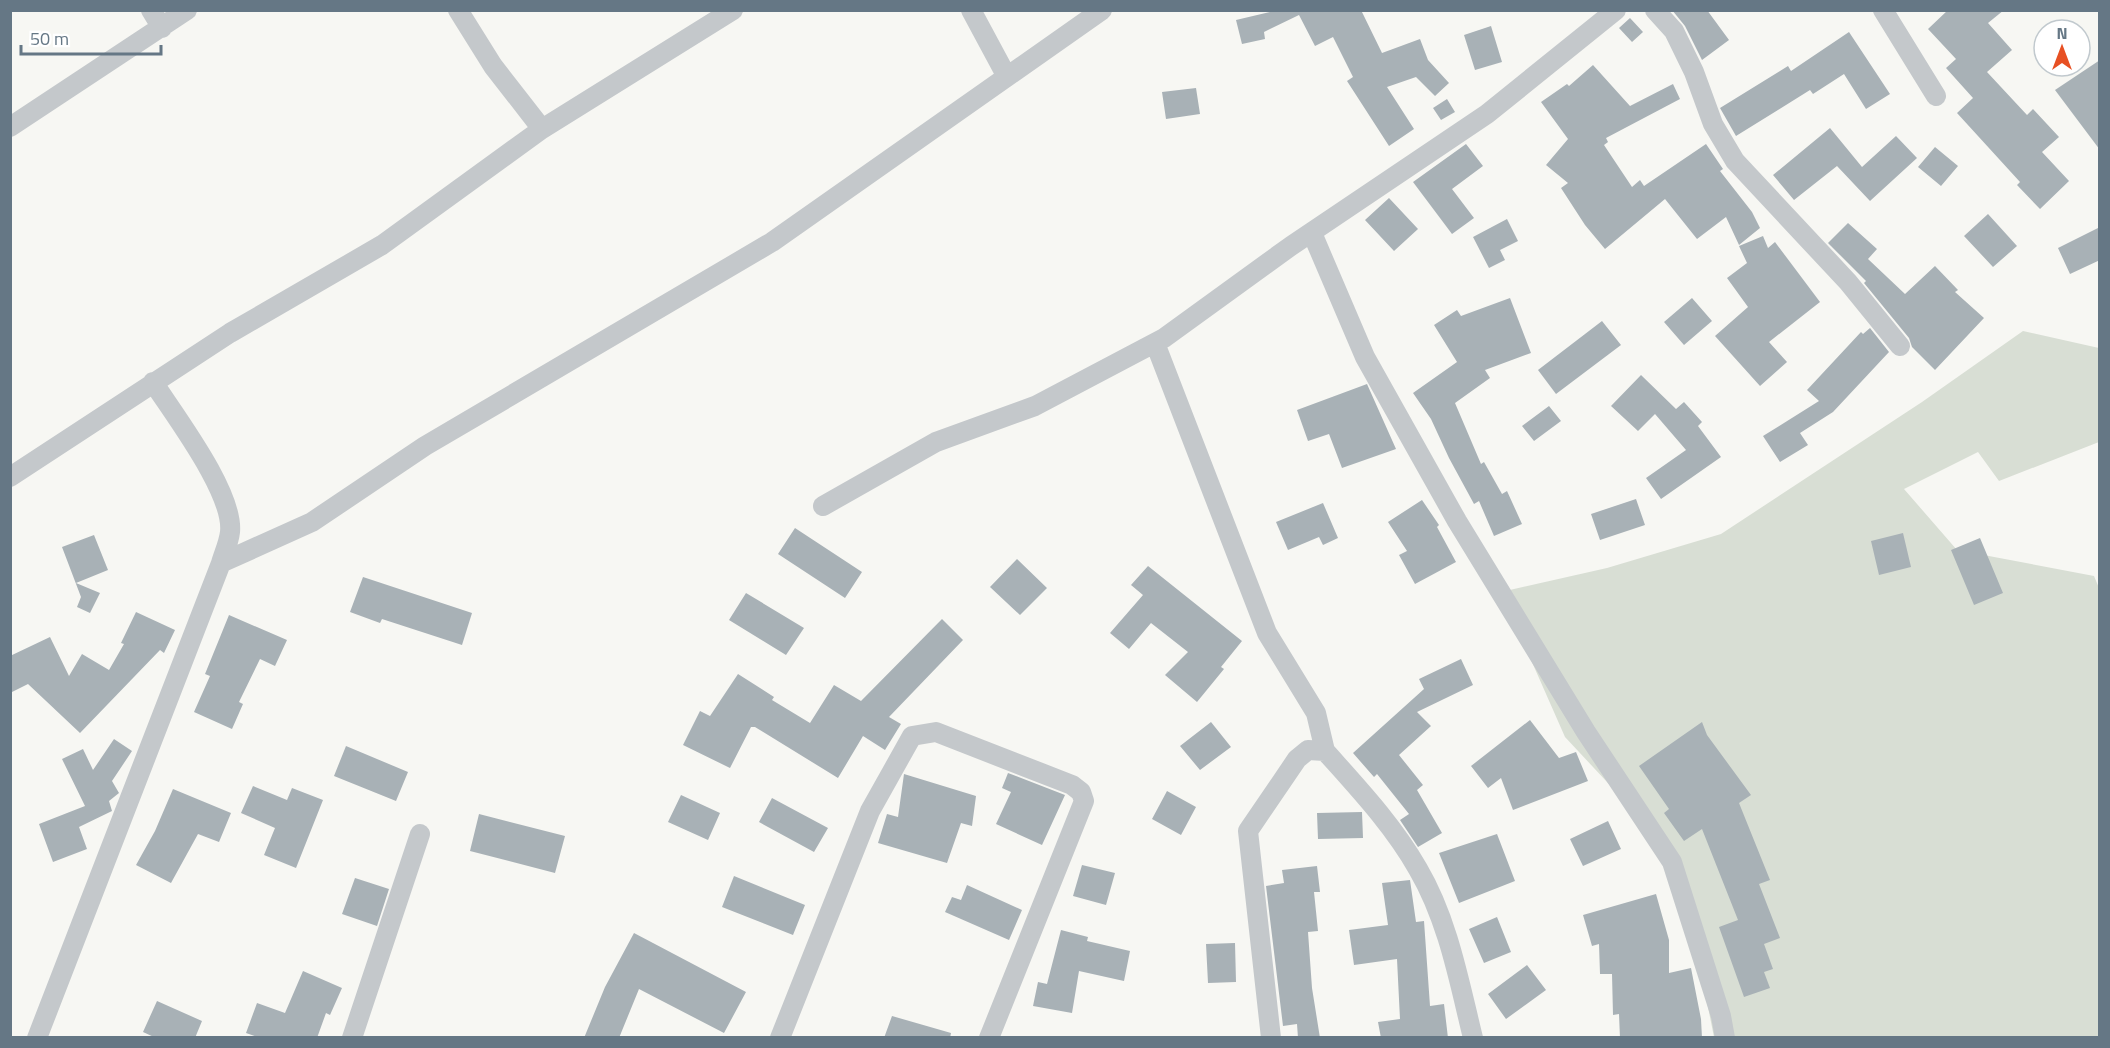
<svg xmlns="http://www.w3.org/2000/svg" width="2110" height="1048" font-family="'Titillium Web',sans-serif">
	<style>
		.green { fill: #d8ded4 }
		.building { fill: #a8b1b6 }
		.lines { fill: none; stroke-linecap: round; stroke-linejoin: round }
		.street { stroke: #c4c8cb; stroke-width: 20 }
	</style>
	<rect width="100%" height="100%" fill="#f7f7f3"/>
	<path class="green" d="M 2023,331 L 2099,348 L 2099,442 L 1999,481 L 1978,452 L 1904,489 L 1957,550 L 2094,576 L 2099,588 L 2099,1037 L 1714,1037 L 1678,858 L 1565,737 L 1501,592 L 1607,568 L 1721,534 L 1922,402 Z"/>
	<path class="building" d="M 1278,10 L 1361,10 L 1382,53 L 1420,39 L 1428,60 L 1449,83 L 1435,96 L 1416,77 L 1387,87 L 1414,129 L 1389,146 L 1347,81 L 1353,77 L 1333,37 L 1315,46 L 1299,15 L 1264,32 L 1265,39 L 1242,44 L 1236,20 Z
		M 1672,10 L 1707,10 L 1729,40 L 1702,60 L 1685,26 Z
		M 1948,10 L 2004,10 L 1988,23 L 2012,50 L 1987,72 L 2027,115 L 2033,109 L 2059,137 L 2042,152 L 2069,181 L 2040,209 L 2017,185 L 2020,182 L 1957,113 L 1973,98 L 1946,68 L 1956,59 L 1928,29 Z
		M 1630,18 L 1643,32 L 1632,42 L 1619,28 Z
		M 1491,26 L 1502,62 L 1475,70 L 1464,35 Z
		M 1849,32 L 1890,94 L 1866,109 L 1844,74 L 1813,94 L 1810,90 L 1736,136 L 1720,108 L 1788,66 L 1791,71 Z
		M 2100,60 L 2100,150 L 2055,90 Z
		M 1593,65 L 1630,106 L 1673,84 L 1680,99 L 1606,138 L 1608,142 L 1604,145 L 1632,187 L 1640,180 L 1644,186 L 1706,144 L 1723,169 L 1720,171 L 1752,212 L 1760,228 L 1739,245 L 1726,217 L 1697,239 L 1665,199 L 1605,249 L 1585,225 L 1561,188 L 1568,183 L 1546,165 L 1568,139 L 1541,102 L 1567,84 L 1569,86 Z
		M 1196,88 L 1200,114 L 1166,119 L 1162,92 Z
		M 1447,99 L 1455,112 L 1441,120 L 1433,108 Z
		M 1830,128 L 1862,167 L 1896,136 L 1917,158 L 1870,201 L 1837,166 L 1794,200 L 1773,175 Z
		M 1466,144 L 1483,166 L 1452,189 L 1474,218 L 1452,234 L 1413,182 Z
		M 1935,147 L 1958,166 L 1941,186 L 1918,167 Z
		M 1389,198 L 1418,229 L 1394,251 L 1365,220 Z
		M 1988,214 L 2017,246 L 1993,267 L 1964,236 Z
		M 1507,219 L 1518,241 L 1500,250 L 1505,260 L 1489,268 L 1473,237 Z
		M 1848,223 L 1877,249 L 1868,259 L 1905,294 L 1935,266 L 1958,290 L 1955,292 L 1984,318 L 1935,370 L 1912,347 L 1909,338 L 1864,283 L 1866,281 L 1828,243 Z
		M 2100,227 L 2100,260 L 2070,274 L 2058,248 Z
		M 1763,236 L 1768,248 L 1775,242 L 1820,302 L 1769,342 L 1787,362 L 1760,386 L 1715,336 L 1748,307 L 1727,278 L 1747,263 L 1739,246 Z
		M 1510,298 L 1531,353 L 1485,370 L 1490,378 L 1455,403 L 1481,464 L 1484,462 L 1502,494 L 1507,491 L 1522,524 L 1494,536 L 1479,501 L 1474,504 L 1449,458 L 1431,419 L 1413,393 L 1457,362 L 1434,325 L 1457,310 L 1461,316 Z
		M 1692,298 L 1712,321 L 1684,345 L 1664,322 Z
		M 1602,321 L 1621,345 L 1556,394 L 1538,370 Z
		M 1870,328 L 1889,352 L 1833,412 L 1800,433 L 1808,445 L 1780,462 L 1763,436 L 1819,401 L 1807,390 L 1861,332 L 1863,334 Z
		M 1641,375 L 1676,409 L 1684,402 L 1702,422 L 1698,426 L 1721,457 L 1661,499 L 1646,478 L 1686,450 L 1655,414 L 1638,431 L 1611,406 Z
		M 1367,384 L 1396,449 L 1342,468 L 1329,434 L 1308,441 L 1297,410 Z
		M 1549,406 L 1561,421 L 1534,441 L 1522,426 Z
		M 1636,499 L 1645,525 L 1600,540 L 1591,514 Z
		M 1422,500 L 1439,525 L 1437,527 L 1456,562 L 1415,584 L 1399,555 L 1407,551 L 1388,522 Z
		M 1323,503 L 1338,538 L 1323,545 L 1319,537 L 1288,550 L 1276,522 Z
		M 795,528 L 862,572 L 845,598 L 778,554 Z
		M 1903,533 L 1911,567 L 1879,575 L 1871,541 Z
		M 94,535 L 108,570 L 76,583 L 100,593 L 90,613 L 77,607 L 81,597 L 62,547 Z
		M 1980,538 L 2003,593 L 1974,605 L 1951,550 Z
		M 1017,559 L 1047,588 L 1020,615 L 990,587 Z
		M 1148,566 L 1242,641 L 1221,667 L 1224,669 L 1197,702 L 1165,675 L 1188,652 L 1151,623 L 1129,649 L 1110,633 L 1143,595 L 1131,585 Z
		M 363,577 L 472,613 L 462,645 L 382,619 L 380,623 L 350,612 Z
		M 746,593 L 804,628 L 786,655 L 729,620 Z
		M 136,612 L 175,630 L 164,653 L 160,650 L 80,733 L 28,684 L 10,693 L 10,656 L 50,637 L 69,676 L 82,654 L 109,670 L 124,644 L 121,643 Z
		M 229,615 L 287,640 L 275,666 L 260,659 L 239,702 L 243,704 L 232,729 L 194,712 L 210,676 L 205,674 Z
		M 942,619 L 963,640 L 889,717 L 901,724 L 885,750 L 863,736 L 838,778 L 755,727 L 751,727 L 730,768 L 683,745 L 700,711 L 710,716 L 738,674 L 774,697 L 772,700 L 810,723 L 834,685 L 861,701 Z
		M 1461,659 L 1473,685 L 1417,712 L 1431,726 L 1399,755 L 1423,785 L 1417,790 L 1442,833 L 1418,847 L 1400,820 L 1409,814 L 1377,774 L 1374,777 L 1353,753 L 1424,689 L 1419,679 Z
		M 1530,720 L 1559,758 L 1576,752 L 1588,781 L 1513,810 L 1501,778 L 1488,788 L 1471,766 Z
		M 1211,722 L 1231,747 L 1200,770 L 1180,746 Z
		M 1702,722 L 1707,735 L 1751,795 L 1739,803 L 1770,880 L 1759,884 L 1780,938 L 1764,944 L 1773,969 L 1764,972 L 1770,988 L 1744,997 L 1719,927 L 1738,920 L 1702,829 L 1684,841 L 1664,813 L 1669,809 L 1639,766 Z
		M 114,739 L 132,751 L 112,781 L 119,793 L 109,801 L 112,811 L 79,827 L 87,849 L 53,862 L 39,824 L 85,806 L 62,759 L 83,749 L 93,770 Z
		M 346,746 L 408,772 L 396,801 L 334,776 Z
		M 1008,773 L 1065,795 L 1042,845 L 996,824 L 1011,792 L 1002,788 Z
		M 904,774 L 976,796 L 972,826 L 961,823 L 947,863 L 878,843 L 887,814 L 898,817 Z
		M 253,786 L 287,800 L 292,788 L 323,800 L 296,868 L 264,855 L 275,828 L 241,813 Z
		M 173,789 L 231,813 L 219,842 L 198,834 L 171,883 L 136,865 L 155,831 Z
		M 1167,791 L 1196,807 L 1181,835 L 1152,819 Z
		M 681,795 L 720,813 L 708,840 L 668,822 Z
		M 772,798 L 828,828 L 814,852 L 759,822 Z
		M 1362,812 L 1363,838 L 1318,839 L 1317,813 Z
		M 479,814 L 565,836 L 555,873 L 470,851 Z
		M 1608,821 L 1621,849 L 1583,866 L 1570,839 Z
		M 1497,834 L 1515,881 L 1459,903 L 1439,853 Z
		M 1082,865 L 1115,873 L 1106,905 L 1073,896 Z
		M 1317,866 L 1320,892 L 1314,892 L 1318,931 L 1308,932 L 1312,988 L 1320,1038 L 1298,1038 L 1297,1024 L 1283,1026 L 1266,886 L 1284,883 L 1282,870 Z
		M 734,876 L 805,905 L 793,935 L 722,907 Z
		M 355,878 L 389,889 L 377,926 L 342,914 Z
		M 1410,880 L 1416,922 L 1424,921 L 1430,1006 L 1444,1004 L 1448,1038 L 1381,1038 L 1378,1022 L 1400,1019 L 1397,959 L 1354,965 L 1349,930 L 1388,925 L 1382,883 Z
		M 967,885 L 1022,910 L 1009,940 L 945,912 L 952,897 L 961,900 Z
		M 1656,894 L 1669,940 L 1669,973 L 1691,968 L 1701,1019 L 1702,1038 L 1620,1038 L 1619,1014 L 1613,1015 L 1612,974 L 1600,974 L 1599,944 L 1592,946 L 1583,915 Z
		M 1497,917 L 1511,952 L 1484,963 L 1469,929 Z
		M 1061,930 L 1088,937 L 1087,941 L 1130,951 L 1124,981 L 1079,971 L 1072,1013 L 1033,1006 L 1038,982 L 1047,984 Z
		M 634,933 L 746,992 L 724,1033 L 639,989 L 619,1038 L 584,1038 L 605,987 Z
		M 1235,943 L 1236,982 L 1208,983 L 1206,944 Z
		M 1527,965 L 1546,990 L 1506,1019 L 1488,994 Z
		M 303,971 L 342,988 L 330,1015 L 326,1013 L 317,1038 L 260,1038 L 246,1033 L 257,1003 L 285,1013 Z
		M 157,1001 L 202,1021 L 195,1038 L 156,1038 L 143,1032 Z
		M 892,1016 L 951,1033 L 950,1038 L 884,1038 Z"/>
	<g class="lines">
		<path class="street" d="M 151,10 L 162,28
			M 458,10 L 493,66 L 542,129
			M 971,10 L 1007,77
			M 1655,10 L 1674,31 L 1694,72 L 1713,124 L 1735,161 L 1848,282 L 1900,346
			M 1883,10 L 1936,96
			M 10,127 L 187,10
			M 1312,233 L 1365,357 L 1457,521 L 1586,732 L 1672,862 L 1721,1016 L 1725,1038
			M 1155,343 L 1267,633 L 1316,713 L 1325,751 L 1308,750 L 1297,759 L 1248,831 L 1271,1038
			M 10,477 L 230,333 L 382,245 L 542,129 L 733,10
			M 823,506 L 936,442 L 1035,406 L 1164,338 L 1291,246 L 1487,114 L 1616,10
			M 221,563 L 312,522 L 425,446 L 772,242 L 1102,10
			M 1325,751 C 1358,788 1393,825 1418,869 C 1448,920 1459,981 1473,1038
			M 37,1038 L 221,563 C 224,553 229,542 230,532 C 234,493 175,416 153,382
			M 352,1038 L 420,834
			M 780,1038 L 870,811 L 912,736 L 936,732 L 1072,785 L 1081,792 L 1084,801 L 989,1038"/>
	</g>
	<rect width="2110" height="1048" fill="none" stroke="#657785" stroke-width="24"/>
	<g transform="translate(2062 48)"><circle r="28" fill="#ffffff" stroke="#c1c9ce" stroke-width="1.5"/>
	<path d="M0-4.5L10 22L0 15L-10 22Z" fill="#e75023"/>
	<text y="-9" font-size="16" font-weight="bold" text-anchor="middle" fill="#657785">N</text>
	</g>
	<path d="M21 45v9h140v-9" fill="none" stroke="#657785" stroke-width="3"/>
	<text x="30" y="45" font-size="18" fill="#657785" stroke="#ffffff" stroke-width="4.5" paint-order="stroke">50 m</text>
</svg>
